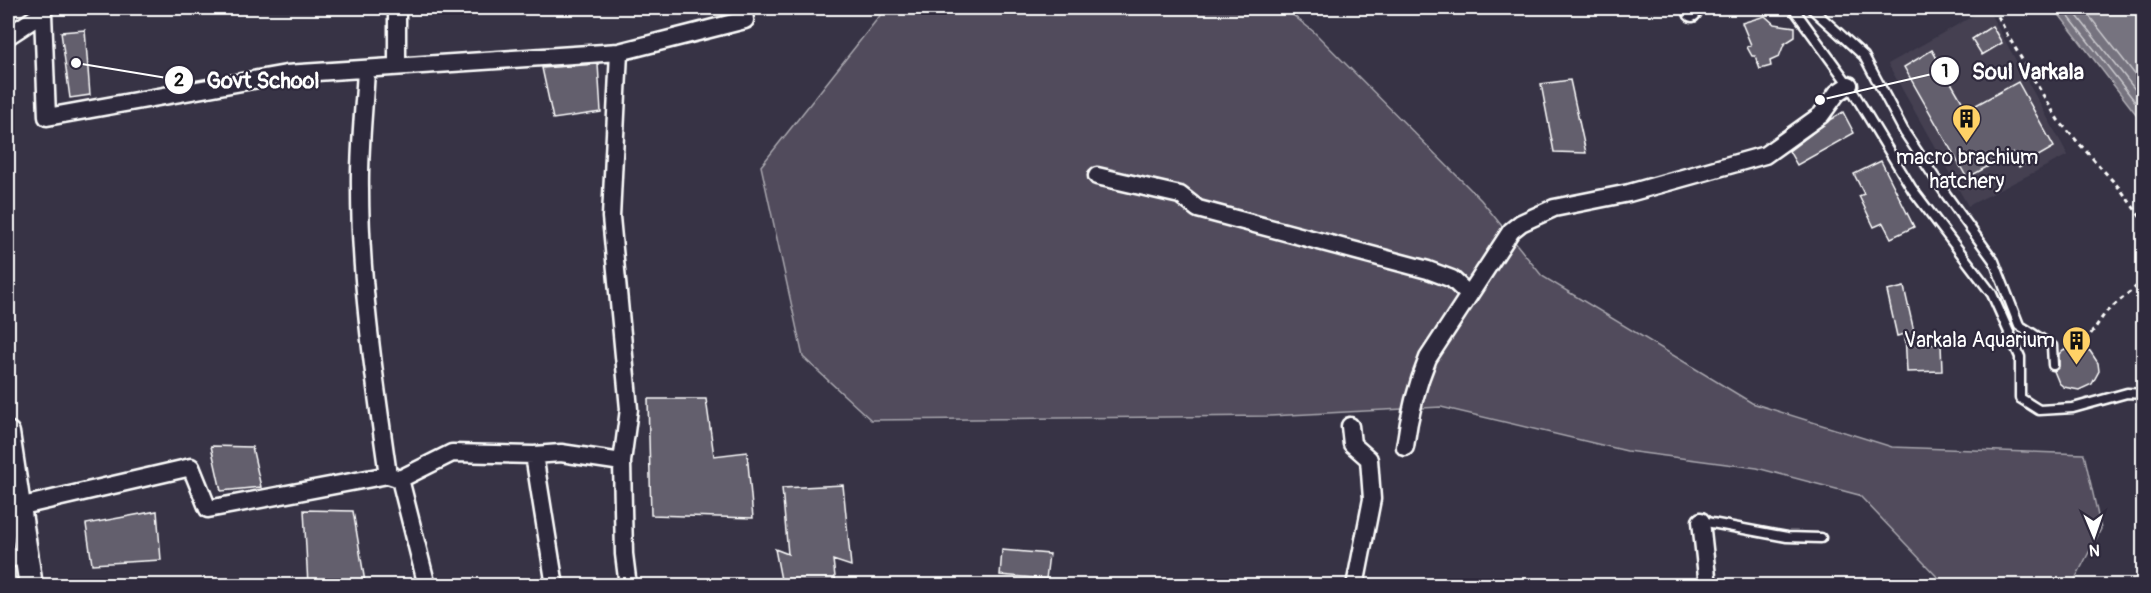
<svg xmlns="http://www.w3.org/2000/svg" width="2151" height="593" font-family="Pangolin,sans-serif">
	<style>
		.built { fill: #444051 }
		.green { fill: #514c5c; stroke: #a8a6ae; stroke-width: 1.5 }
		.water { fill: #76737f; stroke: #adabb2; stroke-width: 1.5 }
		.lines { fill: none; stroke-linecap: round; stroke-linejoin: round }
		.shore { stroke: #c8c7cc; stroke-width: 1.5 }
		.building { fill: #635f6d; stroke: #fff; stroke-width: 1.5 }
		.lane-casing { stroke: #fff; stroke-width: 13 }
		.street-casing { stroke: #fff; stroke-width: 21 }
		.secondary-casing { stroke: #fff; stroke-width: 27 }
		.path { stroke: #fff; stroke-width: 3; stroke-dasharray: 4.5 4.5; stroke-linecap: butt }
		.lane { stroke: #2f2a3d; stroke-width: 8 }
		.street { stroke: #2f2a3d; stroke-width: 16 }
		.secondary { stroke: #2f2a3d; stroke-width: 22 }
		.labels { text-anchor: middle; stroke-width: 4.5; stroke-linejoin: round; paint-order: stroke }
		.poi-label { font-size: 21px; fill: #fff; stroke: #2f2a3d }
		.leader { fill: none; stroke: #fff; stroke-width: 2 }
		.callout-dot { fill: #fff; stroke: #2f2a3d; stroke-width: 2 }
		.mark-label { font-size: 18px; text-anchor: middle; font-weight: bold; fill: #111 }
		.callout-label { font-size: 22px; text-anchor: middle; font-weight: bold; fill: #fff; stroke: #2f2a3d; stroke-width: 4.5; stroke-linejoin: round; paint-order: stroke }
	</style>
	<rect width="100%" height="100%" fill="#373345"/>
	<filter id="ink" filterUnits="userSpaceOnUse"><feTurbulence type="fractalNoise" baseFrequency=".0167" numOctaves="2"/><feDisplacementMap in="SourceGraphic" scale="12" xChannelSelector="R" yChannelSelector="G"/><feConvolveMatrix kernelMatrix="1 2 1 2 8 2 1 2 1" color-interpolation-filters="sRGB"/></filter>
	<g filter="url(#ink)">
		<path class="built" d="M 1987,8 L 2068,155 L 1968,206 L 1888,64 Z"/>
		<path class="green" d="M 886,8 L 1284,8 L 1314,32 L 1481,200 L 1542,276 L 1752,403 L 1892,447 L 2084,454 L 2101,529 L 2072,585 L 1945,585 L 1859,495 L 1757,468 L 1627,451 L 1441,407 L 1270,416 L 871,420 L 803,357 L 761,166 Z"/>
		<path class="water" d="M 2054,8 L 2143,8 L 2143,123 Z"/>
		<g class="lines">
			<path class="shore" d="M 2062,8 L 2144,113
				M 2071,8 L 2144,101
				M 2083,8 L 2144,86"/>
		</g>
		<path class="building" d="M 1765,16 L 1774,24 L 1795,27 L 1795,37 L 1784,44 L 1779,57 L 1770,61 L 1771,66 L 1760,69 L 1755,56 L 1752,56 L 1747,47 L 1751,45 L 1742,23 Z
			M 1992,26 L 2002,43 L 1982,55 L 1972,39 Z
			M 85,30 L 90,95 L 70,98 L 61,32 Z
			M 1932,50 L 1967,110 L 2018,82 L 2054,147 L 2019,167 L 2012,153 L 1967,178 L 1904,67 Z
			M 598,64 L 601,112 L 553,119 L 542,68 Z
			M 1570,80 L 1586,153 L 1554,152 L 1541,84 Z
			M 1843,112 L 1854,133 L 1797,165 L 1789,151 L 1831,119 Z
			M 1881,161 L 1914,227 L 1891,238 L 1883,223 L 1874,227 L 1859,196 L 1864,194 L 1854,174 Z
			M 1904,287 L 1917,345 L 1941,344 L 1942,371 L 1907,372 L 1905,334 L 1897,336 L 1887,291 Z
			M 2074,346 L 2090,351 L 2098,363 L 2099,371 L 2092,384 L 2079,390 L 2064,387 L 2059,383 L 2054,371 L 2059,367 L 2059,354 L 2063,350 Z
			M 648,399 L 706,399 L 714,456 L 747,452 L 753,518 L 651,515 Z
			M 211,446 L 252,447 L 261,487 L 221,491 Z
			M 843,485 L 851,566 L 833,560 L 836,585 L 782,585 L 775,549 L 788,554 L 782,488 Z
			M 304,510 L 353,511 L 365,582 L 352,585 L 308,585 Z
			M 157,511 L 161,560 L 92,564 L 86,524 Z
			M 1002,550 L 1049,554 L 1046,579 L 1000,575 Z"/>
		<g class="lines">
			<defs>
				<path id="lane" d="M 1793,8 L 1849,85 L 1912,189 L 1992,294 L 2020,357 L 2020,398 L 2039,410 L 2073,408 L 2127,393 L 2144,394
					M 1811,8 L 1864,56 L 1905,133 L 1947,196 L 1994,261 L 2019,325 L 2052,346 L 2053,365
					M 1701,521 L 1787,537 L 1821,538"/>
				<path id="street" d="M 397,8 L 397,66
					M 1692,13 L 1695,8
					M 8,36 L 43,13 L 47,117 L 286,74 L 619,52 L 745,20 L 743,8
					M 619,52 L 611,217 L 629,409 L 622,462 L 624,554 L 628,586
					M 366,70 C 364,110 359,150 360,189 C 360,283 375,382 388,475
					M 1097,176 L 1180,195 L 1198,209 L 1428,270 L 1452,279 L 1469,295
					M 1350,426 L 1352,444 L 1369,459 L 1372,499 L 1355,586
					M 1405,447 C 1409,416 1416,387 1428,358 L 1511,231 L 1521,223 L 1554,208 L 1629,193 L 1765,155 L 1821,115 L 1837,93 L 1849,85
					M 534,455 L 555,586
					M 400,479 L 427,586
					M 18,507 L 191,467 L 208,509 L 388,475 L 400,479 L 452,453 L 534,455 L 561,453 L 622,462
					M 1701,521 L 1708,586
					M 8,558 L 26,557"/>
				<path id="secondary" d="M 8,433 L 31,586"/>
			</defs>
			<use href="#lane" class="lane-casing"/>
			<use href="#street" class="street-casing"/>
			<use href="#secondary" class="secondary-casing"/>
			<path class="path" d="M 1994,8 L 2008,36 L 2058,120 L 2121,190 L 2144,222
				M 2084,339 L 2088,338 L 2106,312 L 2144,280"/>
			<use href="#lane" class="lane"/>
			<use href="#street" class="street"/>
			<use href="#secondary" class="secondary"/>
		</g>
	</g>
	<defs>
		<symbol id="building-pin" viewBox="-11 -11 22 30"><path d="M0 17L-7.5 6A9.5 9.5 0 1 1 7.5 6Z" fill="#ffd166" stroke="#2f2a3d"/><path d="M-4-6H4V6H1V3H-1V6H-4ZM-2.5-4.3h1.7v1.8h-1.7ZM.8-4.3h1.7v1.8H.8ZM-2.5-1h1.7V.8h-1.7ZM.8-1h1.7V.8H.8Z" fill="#111"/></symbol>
	</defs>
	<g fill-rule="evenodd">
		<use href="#building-pin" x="1950" y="102" width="33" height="45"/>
		<use href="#building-pin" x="2060" y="324" width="33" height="45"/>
	</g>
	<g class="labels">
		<g class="poi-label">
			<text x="1967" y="164">macro brachium<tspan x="1967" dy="24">hatchery</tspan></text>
			<text x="2055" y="347" text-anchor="end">Varkala Aquarium</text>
		</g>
	</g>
	<path class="leader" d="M1820 100L1945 71M76 63L179 80"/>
	<g class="callout-dot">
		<circle cx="1820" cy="100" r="6"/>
		<circle cx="76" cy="63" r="6"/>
		<circle cx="1945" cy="71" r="15"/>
		<circle cx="179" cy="80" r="15"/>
	</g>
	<g class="mark-label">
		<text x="1945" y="77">1</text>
		<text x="179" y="86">2</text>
	</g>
	<g class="callout-label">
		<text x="2028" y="79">Soul Varkala</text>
		<text x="263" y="88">Govt School</text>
	</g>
	<rect width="2151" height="593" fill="none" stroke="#2f2a3d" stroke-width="30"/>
	<rect x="15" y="15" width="2121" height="563" fill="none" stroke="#fff" stroke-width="2" filter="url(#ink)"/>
	<g transform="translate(2094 536) rotate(178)" stroke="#2f2a3d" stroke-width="4.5" paint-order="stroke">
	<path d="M0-4.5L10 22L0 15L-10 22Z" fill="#ffffff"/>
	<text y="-9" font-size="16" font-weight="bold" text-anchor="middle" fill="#ffffff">N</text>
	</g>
</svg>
